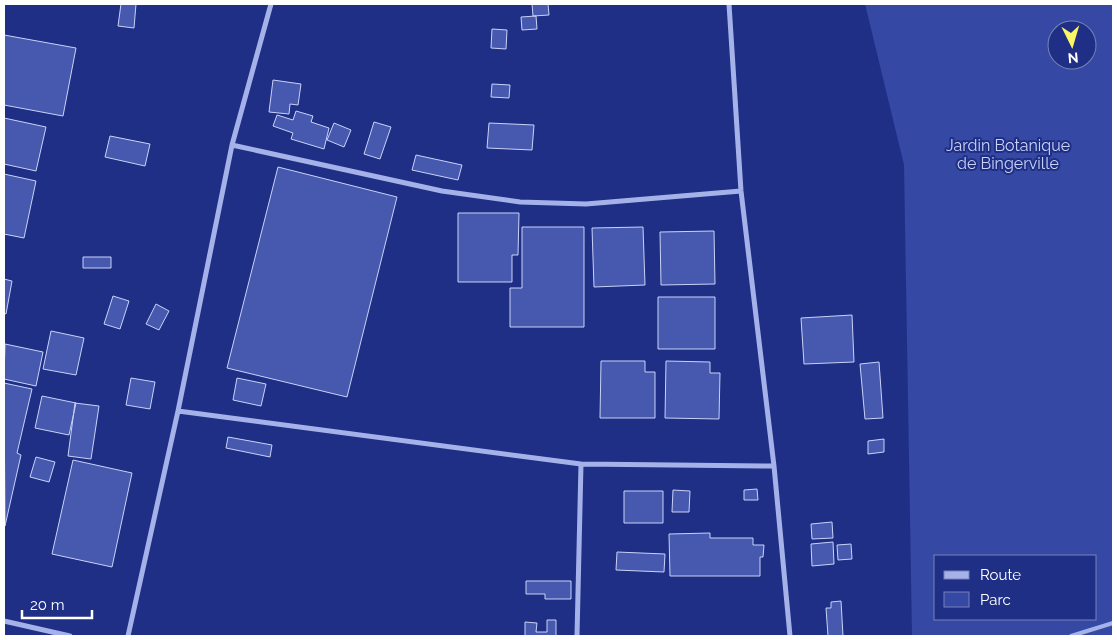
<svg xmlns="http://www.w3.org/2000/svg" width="1117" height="640" font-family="Raleway,sans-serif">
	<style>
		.green { fill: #3448a4; fill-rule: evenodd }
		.building { fill: #4659ae; stroke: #cad2f8 }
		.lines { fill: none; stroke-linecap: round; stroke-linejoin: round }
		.service { stroke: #a5b2ea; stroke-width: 4 }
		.minor { stroke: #a5b2ea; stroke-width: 5 }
		.labels { text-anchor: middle; stroke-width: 4; stroke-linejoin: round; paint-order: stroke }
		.park-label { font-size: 16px; fill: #cad2f8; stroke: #1e2f85 }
	</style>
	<rect width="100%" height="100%" fill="#1e2f85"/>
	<path class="green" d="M 865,4 L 1113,4 L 1113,636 L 912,636 L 904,165 ZM 1057,30 L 1087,30 L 1087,60 L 1057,60 ZM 936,556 L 1096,556 L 1096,619 L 936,619 Z"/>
	<path class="building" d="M 121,4 L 136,4 L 134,28 L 118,26 Z
		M 532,4 L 548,4 L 549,15 L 533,16 Z
		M 536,16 L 537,29 L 522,30 L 521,17 Z
		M 492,29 L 507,30 L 506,49 L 491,48 Z
		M 4,35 L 76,48 L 63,116 L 4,105 Z
		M 273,80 L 301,84 L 298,105 L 290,104 L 289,114 L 269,112 Z
		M 492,84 L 510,85 L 509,98 L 491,97 Z
		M 296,111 L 313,116 L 311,122 L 329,128 L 324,149 L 291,139 L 293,133 L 273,126 L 277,115 L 293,120 Z
		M 4,118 L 46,127 L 36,171 L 4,164 Z
		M 374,122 L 391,127 L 380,159 L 364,154 Z
		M 334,123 L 351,130 L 344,147 L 327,140 Z
		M 489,123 L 534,125 L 532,150 L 487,148 Z
		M 110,136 L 150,144 L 145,166 L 105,157 Z
		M 416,155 L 462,165 L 458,180 L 412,170 Z
		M 278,167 L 397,197 L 347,397 L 227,368 Z
		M 4,174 L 36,181 L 24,238 L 4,234 Z
		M 458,213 L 519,213 L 518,255 L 512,255 L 512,282 L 458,282 Z
		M 522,227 L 584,227 L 584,327 L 510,327 L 510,288 L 522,288 Z
		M 643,227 L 645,285 L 594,287 L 592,228 Z
		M 714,231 L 715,284 L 661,285 L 660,232 Z
		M 83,257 L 111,257 L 111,268 L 83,268 Z
		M 4,279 L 12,281 L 6,314 L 4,313 Z
		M 113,296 L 129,301 L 120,329 L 104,324 Z
		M 658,297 L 715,297 L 715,349 L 658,349 Z
		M 156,304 L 169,311 L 159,330 L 146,324 Z
		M 852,315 L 854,362 L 804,364 L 801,318 Z
		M 51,331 L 84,338 L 76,375 L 43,369 Z
		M 5,344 L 43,352 L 36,386 L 4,379 Z
		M 601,361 L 645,361 L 645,372 L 655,372 L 655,418 L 600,418 Z
		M 666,361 L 710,362 L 710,373 L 720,373 L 719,419 L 665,418 Z
		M 879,362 L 883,418 L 865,419 L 860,364 Z
		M 131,378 L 155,382 L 150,409 L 126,405 Z
		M 237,378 L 266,384 L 261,406 L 233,400 Z
		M 4,383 L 32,389 L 17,453 L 21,455 L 5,526 Z
		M 42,396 L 76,403 L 69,435 L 35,428 Z
		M 75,403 L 99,406 L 91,459 L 68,456 Z
		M 228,437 L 272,445 L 270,457 L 226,448 Z
		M 884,439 L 884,452 L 868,454 L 868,441 Z
		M 36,457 L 55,462 L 49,482 L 30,477 Z
		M 73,460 L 132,473 L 112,567 L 52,554 Z
		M 757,489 L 758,500 L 744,500 L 744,490 Z
		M 673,490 L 690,491 L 689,512 L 672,512 Z
		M 624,491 L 663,491 L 663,523 L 624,523 Z
		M 832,522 L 833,538 L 812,539 L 811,524 Z
		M 710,533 L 710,538 L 753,538 L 753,545 L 764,545 L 763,557 L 760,557 L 760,576 L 670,576 L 669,534 Z
		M 833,542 L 834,564 L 812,566 L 811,544 Z
		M 851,544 L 852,559 L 838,560 L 837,545 Z
		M 617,552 L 665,554 L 664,572 L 616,570 Z
		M 526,581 L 571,581 L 571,599 L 545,599 L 545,594 L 526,594 Z
		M 841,601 L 843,636 L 828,636 L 826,608 L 831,608 L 831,602 Z
		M 547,620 L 556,620 L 556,636 L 525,636 L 525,622 L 537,623 L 536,632 L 547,632 Z"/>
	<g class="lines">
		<path class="service" d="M 1071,636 L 1113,623"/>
		<path class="minor" d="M 729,4 L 741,191 L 774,466 L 790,636
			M 232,145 L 442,191 L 520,202 L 586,204 L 741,191
			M 178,411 L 581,464
			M 4,621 L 70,636
			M 128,636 L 178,411 L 232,145 L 271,4
			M 577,636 L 581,464 L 774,466"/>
	</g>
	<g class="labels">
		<g class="park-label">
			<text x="1008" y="151">Jardin Botanique<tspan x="1008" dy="18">de Bingerville</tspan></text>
		</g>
	</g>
	<rect width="1117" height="640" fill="none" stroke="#ffffff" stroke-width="10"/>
	<rect x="934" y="555" width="162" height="65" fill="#1e2f85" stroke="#7882b6"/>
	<rect x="944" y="571" width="25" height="8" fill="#a5b2ea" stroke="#7882b6"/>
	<text x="980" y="580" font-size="15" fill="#ffffff">Route</text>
	<rect x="944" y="592" width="25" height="15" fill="#3448a4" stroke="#7882b6"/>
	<text x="980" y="605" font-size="15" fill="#ffffff">Parc</text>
	<g transform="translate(1072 45) rotate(175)"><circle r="24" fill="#1e2f85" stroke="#7882b6"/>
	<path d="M0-4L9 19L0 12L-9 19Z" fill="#faf764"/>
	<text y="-8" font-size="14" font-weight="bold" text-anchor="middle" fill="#ffffff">N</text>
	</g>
	<path d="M22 610v8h70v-8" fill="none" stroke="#ffffff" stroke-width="2.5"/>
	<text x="30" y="610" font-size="15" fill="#ffffff" stroke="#1e2f85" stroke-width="4" paint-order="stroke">20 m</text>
</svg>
